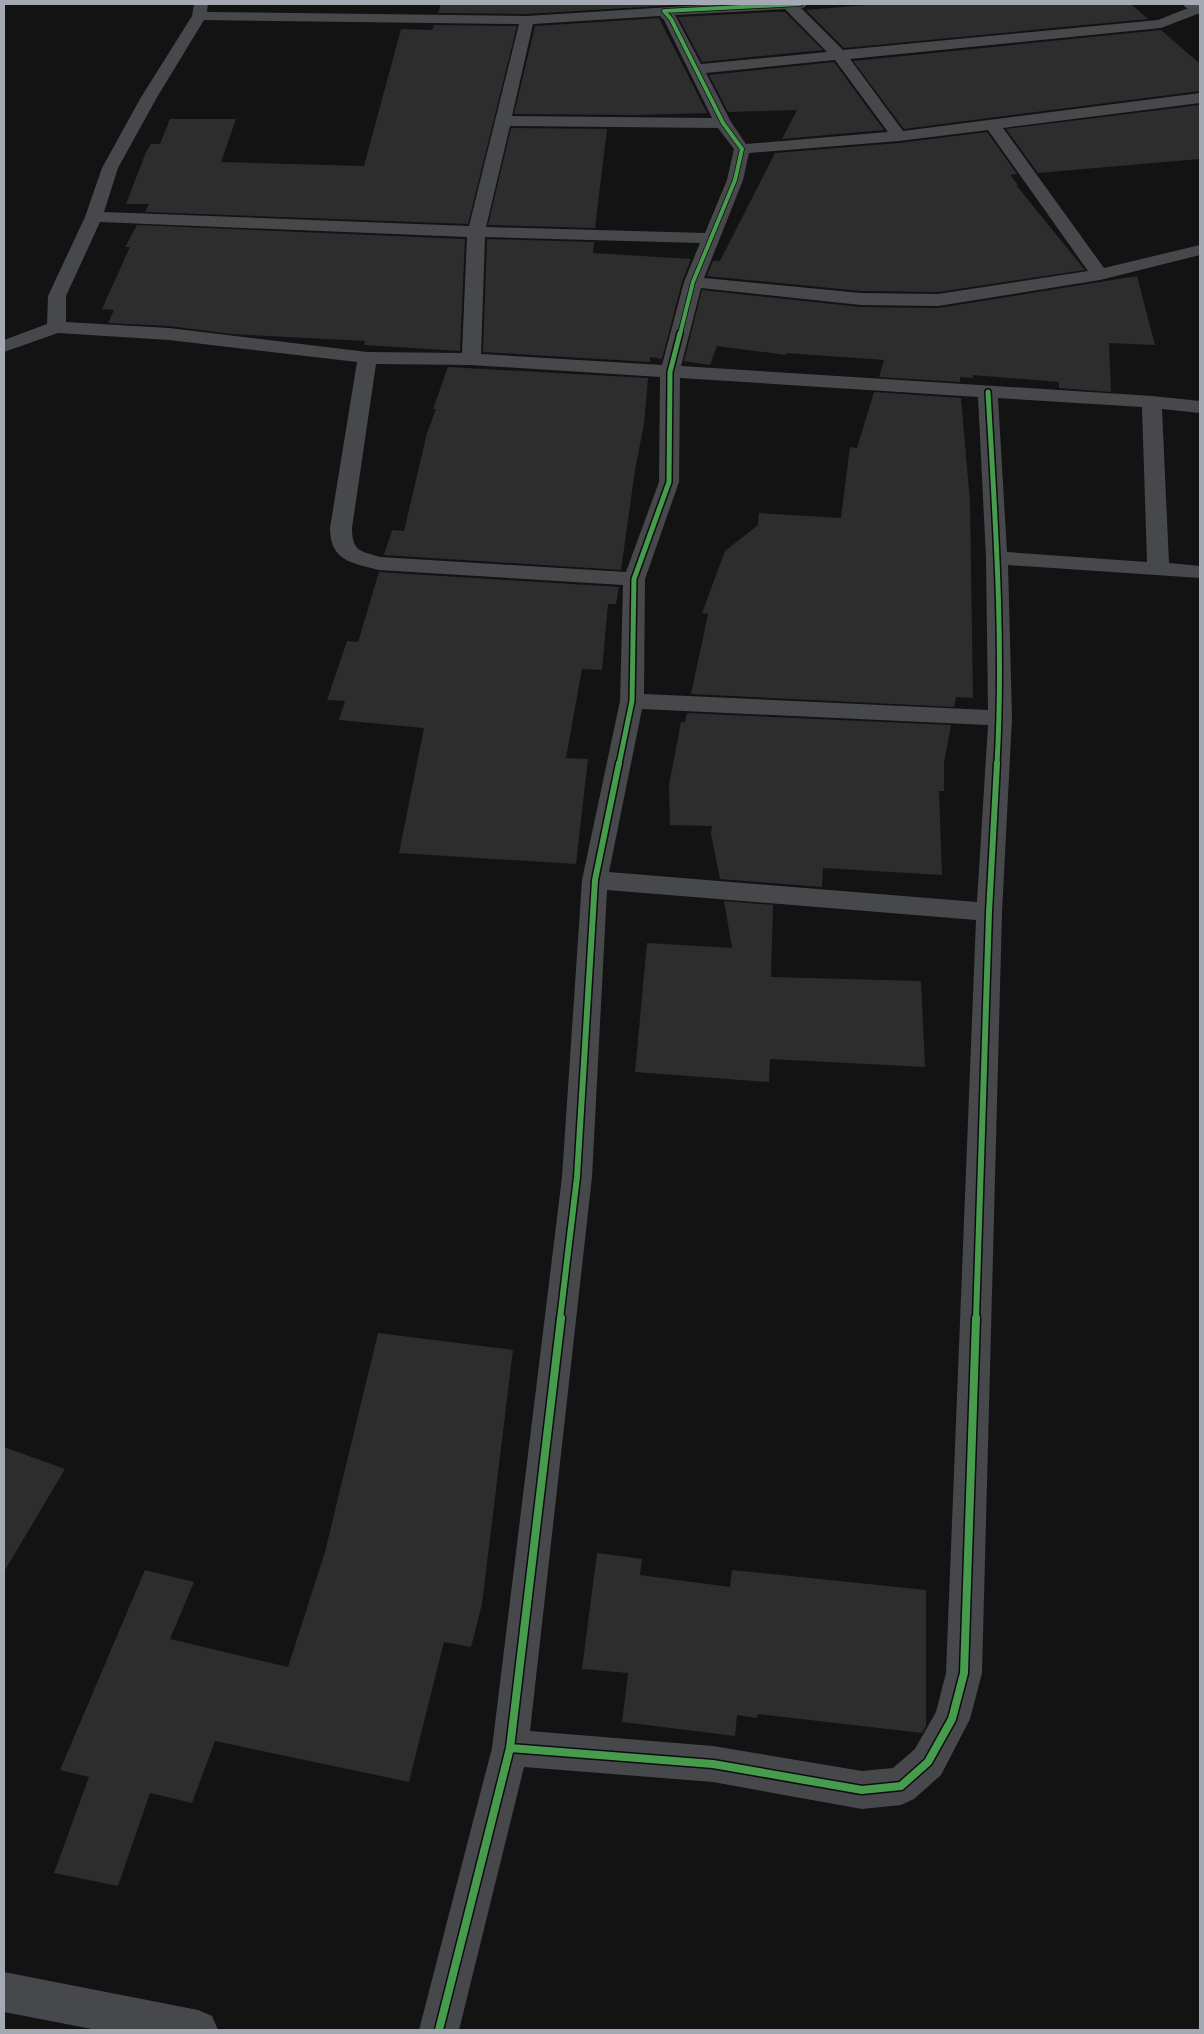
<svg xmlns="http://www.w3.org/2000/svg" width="1204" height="2034" font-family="'Roboto Condensed',sans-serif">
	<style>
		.building { fill: #2d2d2e }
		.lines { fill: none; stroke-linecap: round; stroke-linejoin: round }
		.street { fill: #47484b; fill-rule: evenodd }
		.highway { fill: #494a4d; fill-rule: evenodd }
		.cycleway-far3-casing { stroke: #0d0d0f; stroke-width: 5.5 }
		.cycleway-far2-casing { stroke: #0d0d0f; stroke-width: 8 }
		.cycleway-far1-casing { stroke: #0d0d0f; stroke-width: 9 }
		.cycleway-casing { stroke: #0d0d0f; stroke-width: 11 }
		.cycleway-far3 { stroke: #469c4c; stroke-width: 4 }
		.cycleway-far2 { stroke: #469c4c; stroke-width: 5 }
		.cycleway-far1 { stroke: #469c4c; stroke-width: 6 }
		.cycleway { stroke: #469c4c; stroke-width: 8 }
	</style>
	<rect width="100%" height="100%" fill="#131313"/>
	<path class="building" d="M 441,4 L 693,4 L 527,14 L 438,13 Z
		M 878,4 L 1131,4 L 1148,19 L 844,48 L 806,10 Z
		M 772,12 L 785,12 L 823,50 L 702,62 L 678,17 Z
		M 659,18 L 707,113 L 638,115 L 514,114 L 535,26 Z
		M 434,25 L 517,26 L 468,224 L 145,212 L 149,204 L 126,204 L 146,152 L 151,144 L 160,144 L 170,119 L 236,119 L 221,162 L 364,166 L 401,29 L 432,30 Z
		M 1161,30 L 1200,64 L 1200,91 L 904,129 L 853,61 Z
		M 834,62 L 884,130 L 782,139 L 797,110 L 728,112 L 709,75 Z
		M 1200,105 L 1200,159 L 1038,173 L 1006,129 Z
		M 511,128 L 607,129 L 595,228 L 488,225 Z
		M 987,132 L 1017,174 L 1010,175 L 1018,185 L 1016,185 L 1085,270 L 938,292 L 861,291 L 707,276 L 713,261 L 720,261 L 775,153 L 899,143 Z
		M 137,225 L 465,239 L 460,351 L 364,345 L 365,341 L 232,334 L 169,326 L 108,323 L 114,310 L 102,309 L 130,247 L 125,247 Z
		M 487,239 L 594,242 L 593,253 L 691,259 L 682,282 L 662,359 L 650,357 L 650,362 L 483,352 Z
		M 1137,276 L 1155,345 L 1109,343 L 1111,392 L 1059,388 L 1059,382 L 973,375 L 973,378 L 960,377 L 960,382 L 879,377 L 884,360 L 786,353 L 786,355 L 717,346 L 710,365 L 684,361 L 702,290 L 861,307 L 938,308 Z
		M 448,367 L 648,378 L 644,424 L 635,470 L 621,570 L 384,555 L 392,530 L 404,531 L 427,433 L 436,409 L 433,409 Z
		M 874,392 L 961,398 L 970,502 L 973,698 L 956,697 L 954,707 L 691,694 L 708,614 L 702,613 L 725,551 L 758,525 L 759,513 L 841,518 L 850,447 L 857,448 Z
		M 379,572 L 619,587 L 616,604 L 608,604 L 602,670 L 582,669 L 566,758 L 588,759 L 576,864 L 399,853 L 424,728 L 339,720 L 345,701 L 327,700 L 347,641 L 358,642 Z
		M 687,713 L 951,725 L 944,763 L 944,791 L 939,791 L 942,875 L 823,868 L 822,887 L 720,879 L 711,834 L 712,826 L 670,825 L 669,785 L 681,722 L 685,722 Z
		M 724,901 L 773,905 L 771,977 L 921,981 L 925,1067 L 770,1059 L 769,1082 L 635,1072 L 647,943 L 732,948 Z
		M 378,1333 L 513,1350 L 482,1604 L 471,1647 L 444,1642 L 409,1782 L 215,1741 L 192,1803 L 150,1793 L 118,1886 L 54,1873 L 89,1777 L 60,1770 L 145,1570 L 194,1582 L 170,1639 L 288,1667 L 325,1552 Z
		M 4,1447 L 65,1469 L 4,1572 Z
		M 597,1553 L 642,1559 L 640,1575 L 730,1587 L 732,1570 L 926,1590 L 926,1726 L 922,1733 L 758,1714 L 757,1718 L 737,1715 L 735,1736 L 622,1722 L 628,1673 L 582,1669 Z"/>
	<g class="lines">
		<path class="street" d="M 194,4 L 208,4 L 207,12 L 527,16 L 719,4 L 807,4 L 805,7 L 801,8 L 843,50 L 1158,20 L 1193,6 L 1200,5 L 1200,13 L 1161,28 L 850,59 L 903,131 L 1200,93 L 1200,103 L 1003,128 L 1104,268 L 1200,245 L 1200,255 L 1100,280 L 938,306 L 861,305 L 701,288 L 681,366 L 1152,396 L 1200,401 L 1200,413 L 1162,409 L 1169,563 L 1200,566 L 1200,578 L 1008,565 L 1012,718 L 1002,912 L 982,1673 L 970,1719 L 941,1775 L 914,1799 L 901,1805 L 862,1809 L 713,1782 L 524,1767 L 459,2030 L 419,2030 L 492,1748 L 562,1177 L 582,880 L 620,701 L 623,585 L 379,570 C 352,563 330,561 330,528 L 357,362 L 169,340 L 58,333 L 4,352 L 4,340 L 47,324 L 48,296 L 85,217 L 102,168 L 140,99 L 192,16 ZM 785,9 L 827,52 L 701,64 L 675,15 ZM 660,16 L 664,20 L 712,118 L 512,116 L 533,24 ZM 204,20 L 519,24 L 469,226 L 104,212 L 118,168 L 156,99 ZM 835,60 L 888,132 L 746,144 L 731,122 L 706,73 ZM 510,126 L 718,128 L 734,149 L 727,180 L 705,233 L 486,227 ZM 988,130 L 1088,271 L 938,294 L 861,293 L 704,278 L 743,180 L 749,153 L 899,141 ZM 100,222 L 467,237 L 462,353 L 367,352 L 169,328 L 66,322 L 66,296 ZM 485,237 L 700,243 L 684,282 L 662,365 L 481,354 ZM 376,364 L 471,365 L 660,377 L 659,482 L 626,572 L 380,557 C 360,551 352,551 352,528 ZM 680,378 L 978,397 L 986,558 L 988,710 L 644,694 L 645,579 L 679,482 ZM 998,398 L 1142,407 L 1147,562 L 1007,552 ZM 642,709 L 988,725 L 977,902 L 609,872 ZM 607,890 L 976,920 L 946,1673 L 936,1712 L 915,1749 L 893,1768 L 862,1771 L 713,1746 L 530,1731 L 592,1177 Z
			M 4,1972 L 198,2010 L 212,2016 L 218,2030 L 97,2030 L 4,2012 Z"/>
		<path class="highway" d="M 1183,4 L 1200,4 L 1200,14 L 1185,7 Z"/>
		<defs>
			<path id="cycleway-far3" d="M 680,334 L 693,282 L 735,180 L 742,149 L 723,123 L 671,19 L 664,11 L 800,4"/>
			<path id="cycleway-far2" d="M 988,392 C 995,516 1004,640 997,764
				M 619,764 L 632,701 L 634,579 L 669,482 L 670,372 L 680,333"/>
			<path id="cycleway-far1" d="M 560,1319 L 577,1177 L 595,880 L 619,763
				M 976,1319 L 989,912 L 997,763"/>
			<path id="cycleway" d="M 510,1748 L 713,1764 L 862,1790 L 901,1786 L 928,1762 L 952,1719 L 964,1673 L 976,1318
				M 439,2030 L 510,1748 L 561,1318"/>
		</defs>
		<use href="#cycleway-far3" class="cycleway-far3-casing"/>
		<use href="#cycleway-far2" class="cycleway-far2-casing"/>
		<use href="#cycleway-far1" class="cycleway-far1-casing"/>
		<use href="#cycleway" class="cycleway-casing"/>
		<use href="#cycleway-far3" class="cycleway-far3"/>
		<use href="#cycleway-far2" class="cycleway-far2"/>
		<use href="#cycleway-far1" class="cycleway-far1"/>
		<use href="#cycleway" class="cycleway"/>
	</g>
	<rect width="1204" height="2034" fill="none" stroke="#a4a9b4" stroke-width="10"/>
</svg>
